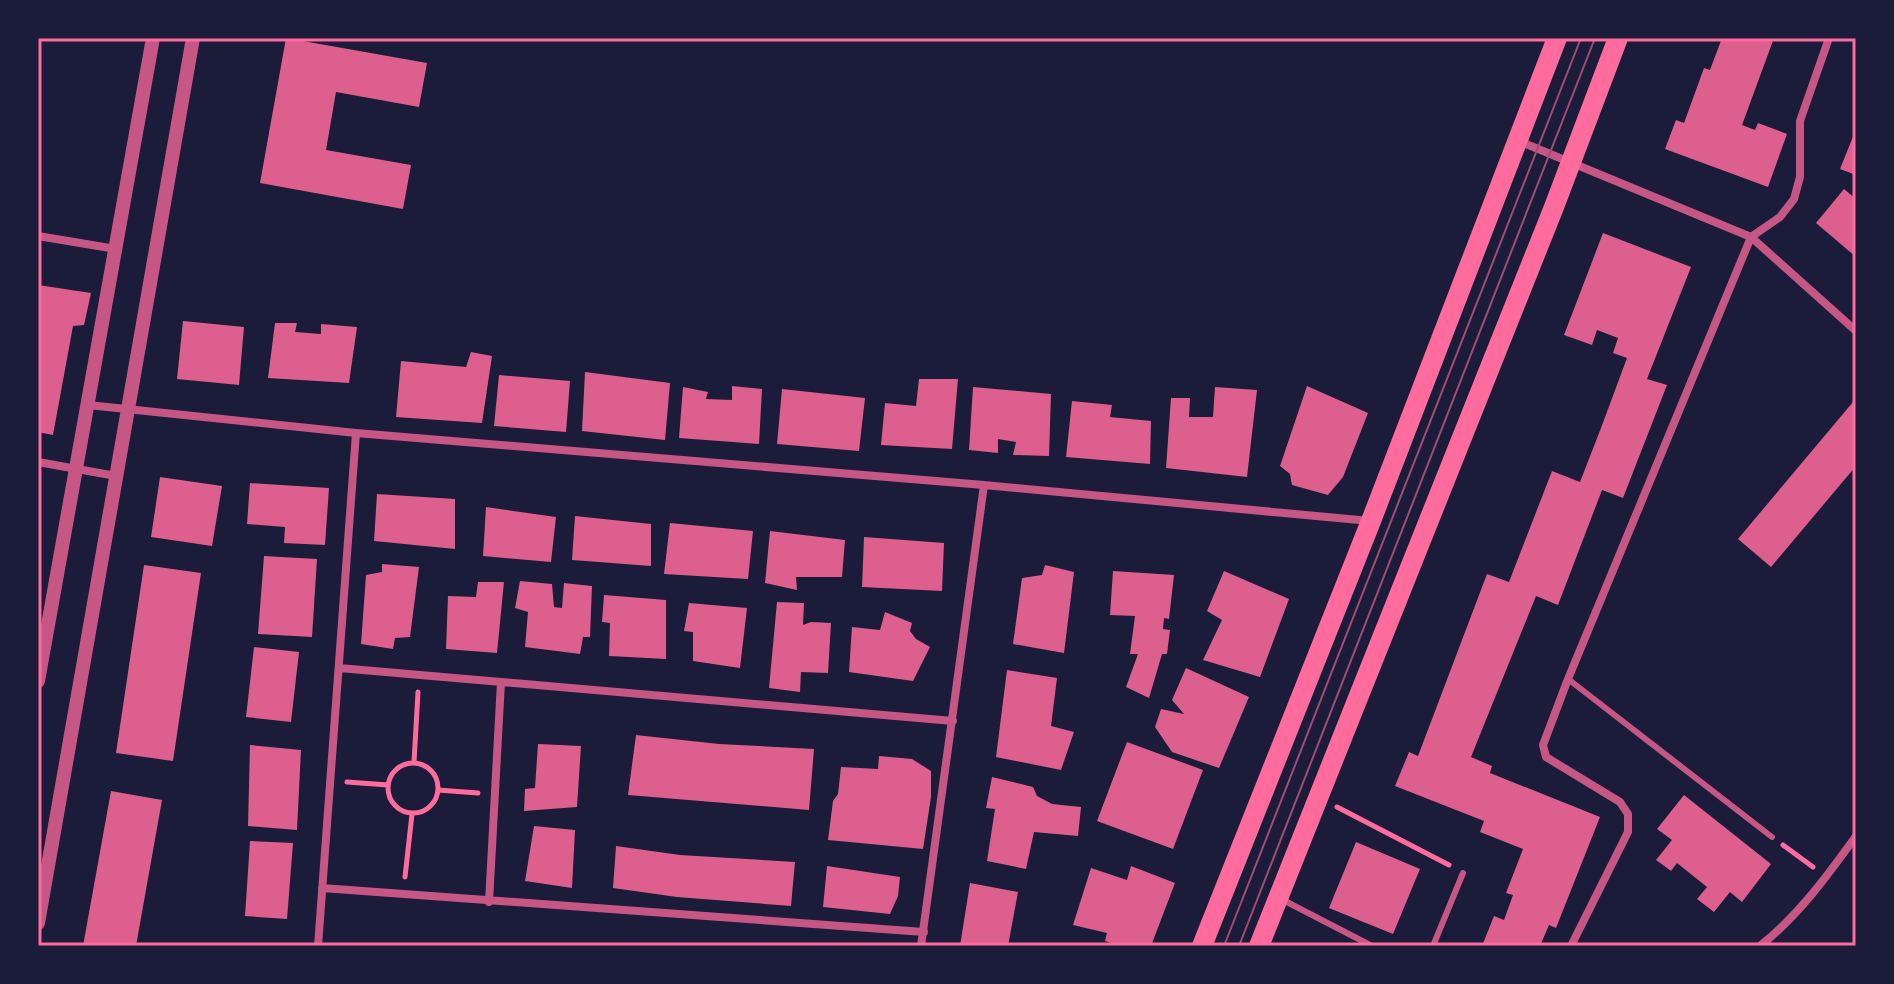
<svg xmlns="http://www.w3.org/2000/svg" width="1894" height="984" font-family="'Alegreya Sans',sans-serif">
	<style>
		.building { fill: #dd5f8e }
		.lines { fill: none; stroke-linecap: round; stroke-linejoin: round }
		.path { stroke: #ff6b9d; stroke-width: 5 }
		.service { stroke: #c65784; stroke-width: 6 }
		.minor { stroke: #c65784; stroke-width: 8 }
		.tertiary { stroke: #c65784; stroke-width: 14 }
		.primary { stroke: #ff6b9d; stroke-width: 20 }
		.tram { stroke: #a44b75; stroke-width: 2 }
		.neatline { fill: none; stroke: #ff6b9d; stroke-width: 3 }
	</style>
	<rect width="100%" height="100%" fill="#1b1b3a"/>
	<path class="building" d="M 286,38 L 427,63 L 419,107 L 336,92 L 326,150 L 411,165 L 403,209 L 260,183 Z
		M 1722,38 L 1774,38 L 1742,125 L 1755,130 L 1758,123 L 1787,134 L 1768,187 L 1665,149 L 1676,120 L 1684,123 L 1704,68 L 1710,70 Z
		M 1856,129 L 1856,175 L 1840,169 Z
		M 1844,189 L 1856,199 L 1856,257 L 1816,223 Z
		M 1603,233 L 1691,267 L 1647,379 L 1667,385 L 1623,498 L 1602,490 L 1558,605 L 1536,596 L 1471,757 L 1492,766 L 1490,773 L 1600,817 L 1556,928 L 1549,925 L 1540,946 L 1482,946 L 1494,916 L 1504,920 L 1513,895 L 1506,893 L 1523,849 L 1480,832 L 1484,821 L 1395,786 L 1409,752 L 1418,756 L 1487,574 L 1509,582 L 1552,471 L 1580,482 L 1601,428 L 1627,358 L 1613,353 L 1618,338 L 1597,330 L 1592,345 L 1564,335 Z
		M 38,285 L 91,293 L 84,325 L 73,326 L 53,435 L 38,432 Z
		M 183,321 L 244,327 L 239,385 L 177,379 Z
		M 275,323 L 297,323 L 295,332 L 321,334 L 321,324 L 357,327 L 349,383 L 268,378 Z
		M 471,352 L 492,356 L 482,423 L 396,417 L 401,361 L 466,367 Z
		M 585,372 L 670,383 L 665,440 L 582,431 Z
		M 499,375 L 570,381 L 566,432 L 494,426 Z
		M 919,379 L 958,379 L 952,449 L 881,445 L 885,403 L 916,406 Z
		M 732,386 L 762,389 L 759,444 L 679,438 L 683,387 L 708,392 L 706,399 L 732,400 Z
		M 1307,386 L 1368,413 L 1343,477 L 1328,495 L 1292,485 L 1290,474 L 1280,466 Z
		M 973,387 L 1051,394 L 1049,456 L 1013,455 L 1016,442 L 998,439 L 998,453 L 969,450 Z
		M 1215,387 L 1257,390 L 1247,477 L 1166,468 L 1171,398 L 1190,398 L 1189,417 L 1213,417 Z
		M 782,389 L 865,398 L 859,451 L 777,444 Z
		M 1072,401 L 1112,405 L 1110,417 L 1151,421 L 1150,464 L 1066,457 Z
		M 1853,402 L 1856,405 L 1856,466 L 1771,567 L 1738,539 Z
		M 160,477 L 222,486 L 212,546 L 151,537 Z
		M 250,483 L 329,488 L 325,545 L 284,543 L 285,527 L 247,524 Z
		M 377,494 L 455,499 L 455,549 L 374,541 Z
		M 486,507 L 556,517 L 551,562 L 483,556 Z
		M 575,516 L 651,524 L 651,566 L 572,560 Z
		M 670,523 L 753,531 L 748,579 L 664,574 Z
		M 770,531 L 845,540 L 842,577 L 796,577 L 797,590 L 765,583 Z
		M 864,537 L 944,543 L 942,591 L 862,587 Z
		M 264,556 L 317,559 L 312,637 L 258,634 Z
		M 382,564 L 419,567 L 410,637 L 395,638 L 393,649 L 361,644 L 366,575 L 382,572 Z
		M 144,565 L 201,573 L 173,761 L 116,753 Z
		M 1045,565 L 1074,572 L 1064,653 L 1013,644 L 1022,578 L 1042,575 Z
		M 1113,571 L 1174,575 L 1169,619 L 1164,618 L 1163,629 L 1170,630 L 1167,654 L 1162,654 L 1149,698 L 1126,687 L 1138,654 L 1130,654 L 1135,616 L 1110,615 Z
		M 1224,571 L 1289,599 L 1260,677 L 1203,660 L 1222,620 L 1207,611 Z
		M 520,581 L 552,584 L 554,607 L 562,608 L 564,583 L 592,586 L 590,637 L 583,637 L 580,654 L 525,647 L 528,612 L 515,608 Z
		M 478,582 L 504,582 L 497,653 L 446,649 L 448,596 L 476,597 Z
		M 604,595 L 666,600 L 666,659 L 609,656 L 610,623 L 602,622 Z
		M 777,602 L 804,603 L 803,625 L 811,622 L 831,623 L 828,673 L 801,672 L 800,692 L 769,688 Z
		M 689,603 L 747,608 L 740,668 L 693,661 L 693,632 L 684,631 Z
		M 885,612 L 912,623 L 910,631 L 916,639 L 930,647 L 913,681 L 849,672 L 852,627 L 880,630 Z
		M 254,647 L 299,652 L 291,722 L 246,717 Z
		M 1186,668 L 1249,697 L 1219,768 L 1172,752 L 1155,727 L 1161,709 L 1184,714 L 1172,700 Z
		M 1007,670 L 1057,678 L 1051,726 L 1074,732 L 1061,770 L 996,757 Z
		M 636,735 L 719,744 L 814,749 L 809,810 L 628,795 Z
		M 1127,742 L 1203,770 L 1173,849 L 1097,821 Z
		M 538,744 L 581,746 L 577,807 L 524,811 L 525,789 L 535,788 Z
		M 250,745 L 301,750 L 297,830 L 248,826 Z
		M 879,756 L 912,759 L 931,771 L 931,797 L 923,849 L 828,840 L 833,801 L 838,794 L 841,767 L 878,769 Z
		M 992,777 L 1033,787 L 1037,796 L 1052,804 L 1081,807 L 1078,836 L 1034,832 L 1026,869 L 987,861 L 995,809 L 986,808 Z
		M 111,791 L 162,800 L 136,946 L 83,946 Z
		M 1684,795 L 1771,864 L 1742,902 L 1730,892 L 1714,912 L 1697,899 L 1707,887 L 1677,863 L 1671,871 L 1656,860 L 1672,840 L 1657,829 Z
		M 534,826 L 575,830 L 572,888 L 525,881 Z
		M 250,841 L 293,843 L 287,919 L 245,916 Z
		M 1356,842 L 1420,869 L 1393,934 L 1329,908 Z
		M 616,846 L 680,855 L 795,862 L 791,906 L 677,897 L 613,888 Z
		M 827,866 L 900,877 L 898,896 L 890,914 L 823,907 Z
		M 1131,866 L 1175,883 L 1151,946 L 1120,946 L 1105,941 L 1107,933 L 1073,925 L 1091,868 L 1127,880 Z
		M 970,883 L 1018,892 L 1008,946 L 960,946 Z"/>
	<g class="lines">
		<path class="path" d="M 414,762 L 418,692
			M388 788a25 25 0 1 1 50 0a25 25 0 1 1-50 0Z
			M 347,782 L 388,785
			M 438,790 L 478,793
			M 1337,807 L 1449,865
			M 1783,845 L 1813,867
			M 405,877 L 412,814"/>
		<path class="service" d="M 1568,679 L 1772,837
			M 1283,900 L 1372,946
			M 1433,946 L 1463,873"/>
		<path class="minor" d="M 1519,141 L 1751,237 L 1856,331
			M 38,236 L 116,249
			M 88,405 L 356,433 L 984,485 L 1370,521
			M 38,462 L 116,476
			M 339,668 L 953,721
			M 322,888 L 924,932
			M 489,902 L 501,682
			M 318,946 L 356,433
			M 921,946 L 984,485
			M 1571,946 L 1628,832 L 1628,814 L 1620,802 L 1546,757 L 1543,745 L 1568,679 L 1751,237 L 1780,217 L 1794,199 L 1800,177 L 1800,121 L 1829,38
			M 1760,946 C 1798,916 1828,875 1856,836"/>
		<path class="tertiary" d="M 38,681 L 153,38
			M 38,923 L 193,38"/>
		<path class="primary" d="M 1202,946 L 1371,521 L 1557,38
			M 1259,946 L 1554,207 L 1618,38"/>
		<path class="tram" d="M 1224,946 L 1581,38
			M 1239,946 L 1595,38"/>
	</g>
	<rect width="1894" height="984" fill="none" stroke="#1b1b3a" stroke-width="80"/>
	<rect x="40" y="40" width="1814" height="904" class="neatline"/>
</svg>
